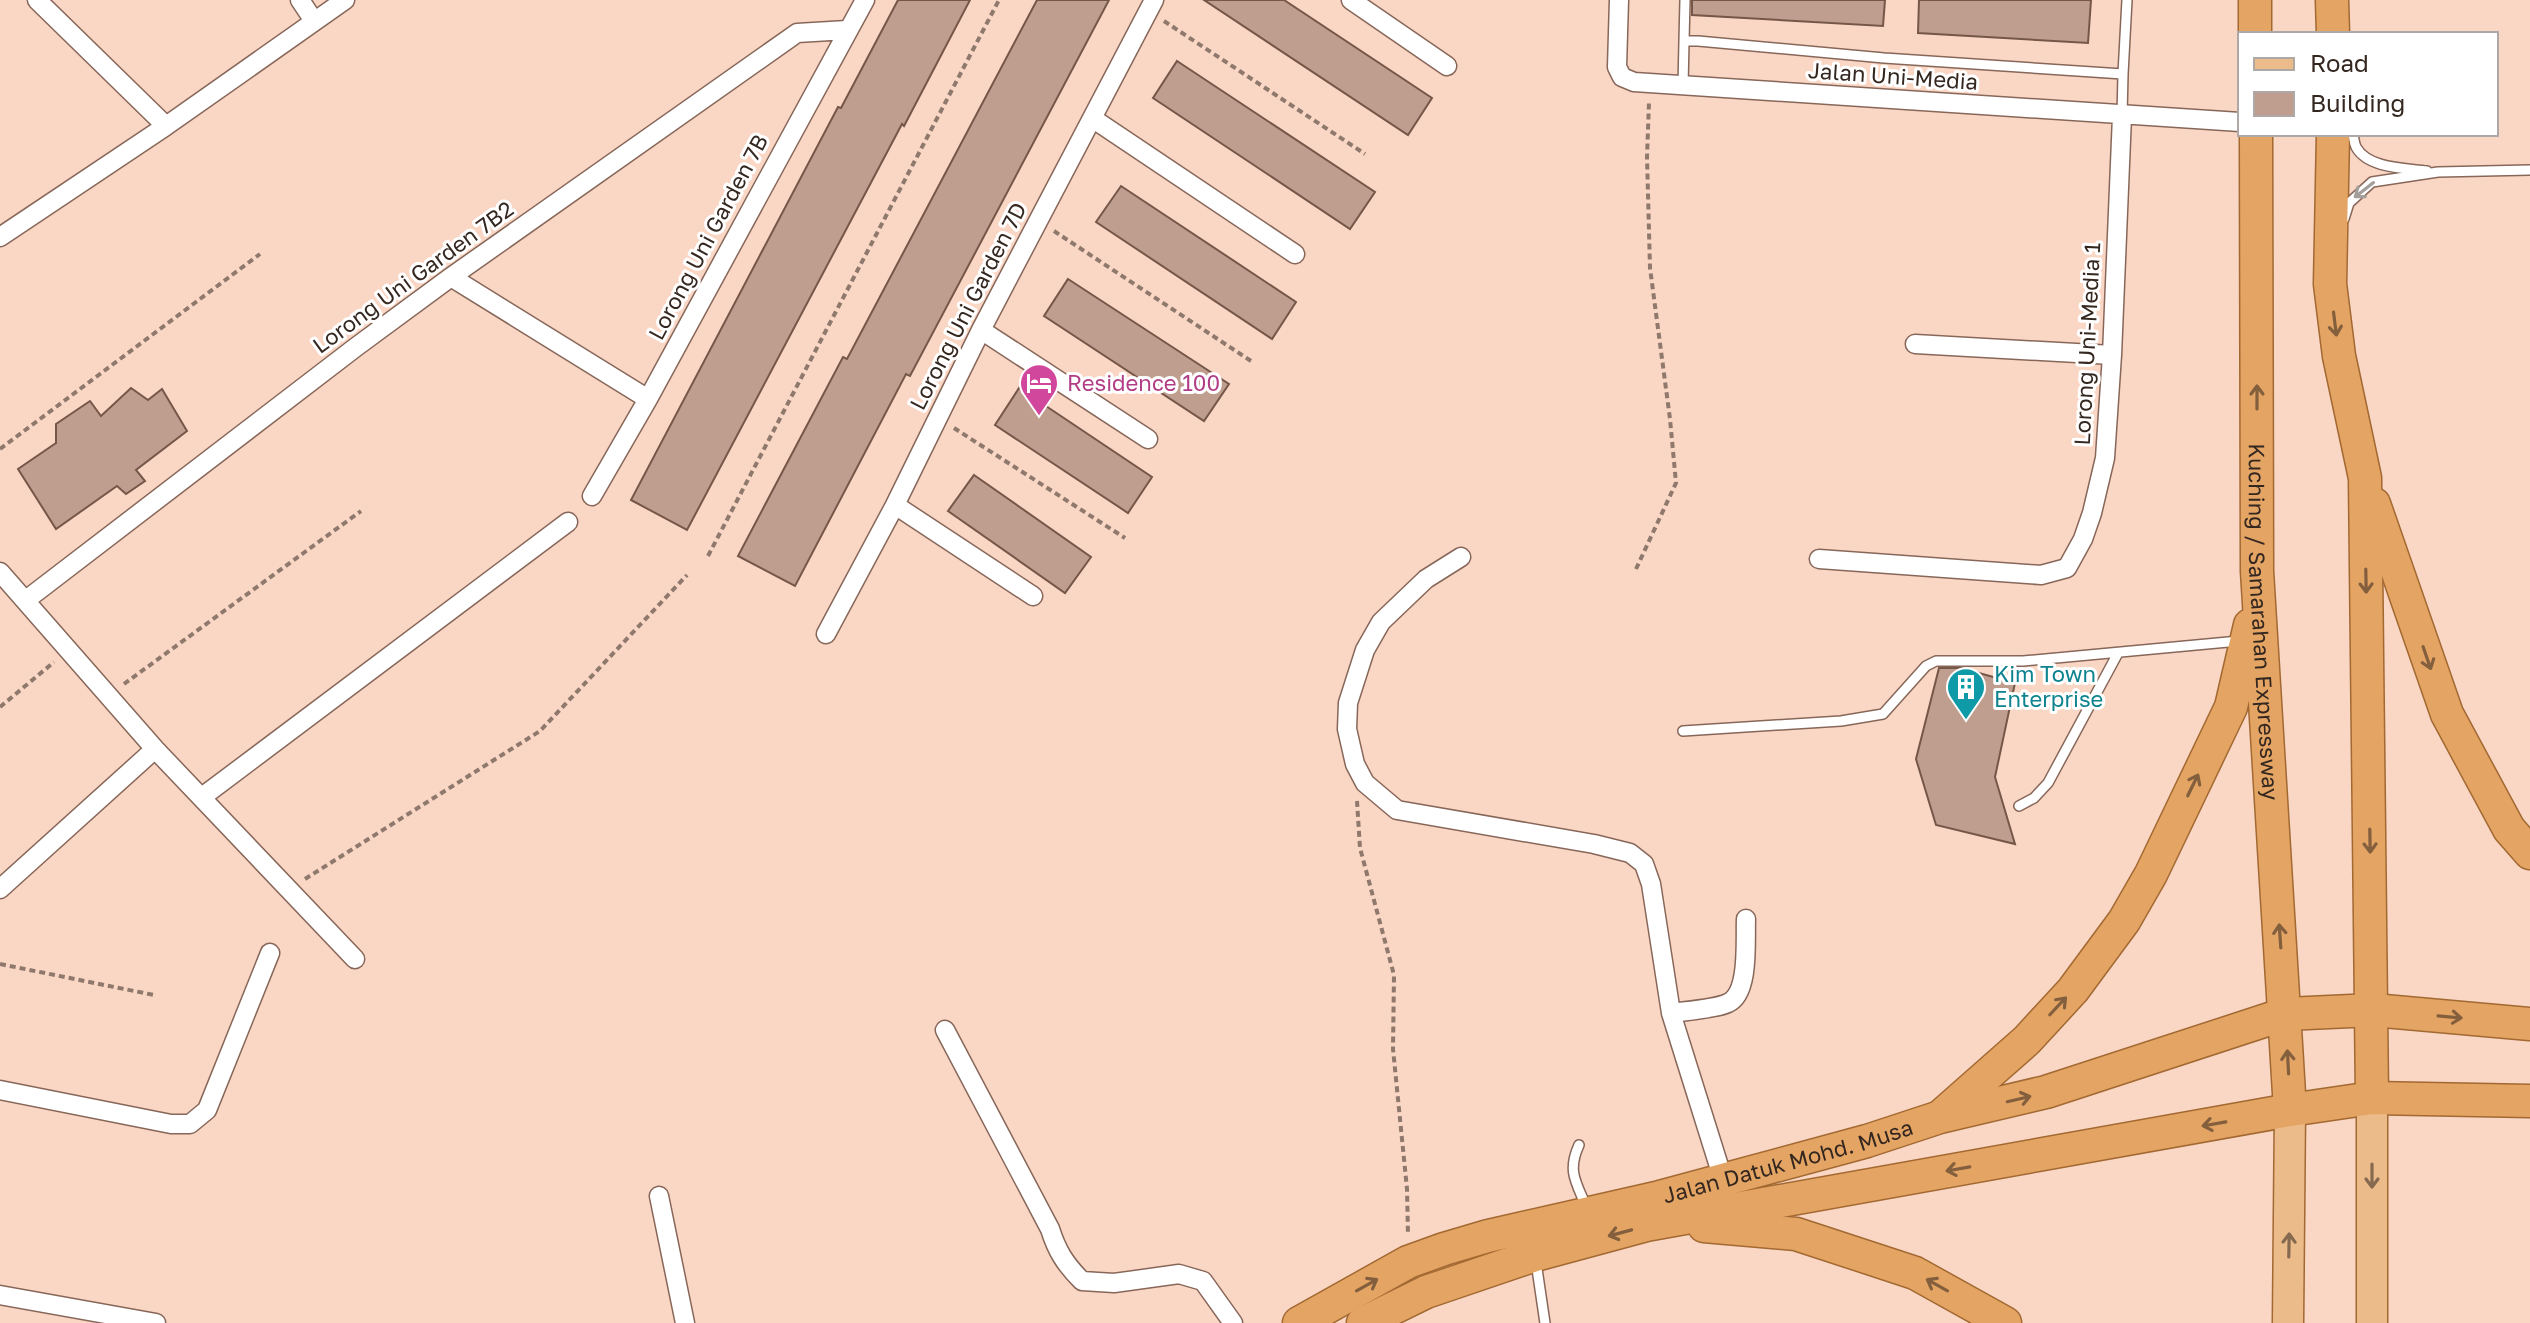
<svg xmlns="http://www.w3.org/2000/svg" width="2530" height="1323" font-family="'Golos Text',sans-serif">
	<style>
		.building { fill: #c09e8f; stroke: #755749; stroke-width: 2 }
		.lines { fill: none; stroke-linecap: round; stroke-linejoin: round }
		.service-casing { stroke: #876759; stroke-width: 12 }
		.minor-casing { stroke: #876759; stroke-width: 21 }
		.primary-casing { stroke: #a26932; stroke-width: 33 }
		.trunk-casing { stroke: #a26932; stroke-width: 35 }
		.path { stroke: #8f786c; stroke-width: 4; stroke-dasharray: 6 4; stroke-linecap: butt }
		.service { stroke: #fff; stroke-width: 9 }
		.minor { stroke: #fff; stroke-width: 18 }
		.primary { stroke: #ebbb8a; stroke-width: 30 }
		.trunk { stroke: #e4a463; stroke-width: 32 }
		.oneway { stroke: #a49e9b }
		.oneway2 { stroke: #835f3e }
		.oneway3 { stroke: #866a50 }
		.labels { text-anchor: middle; stroke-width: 6; stroke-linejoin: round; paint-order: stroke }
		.street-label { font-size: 22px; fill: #342720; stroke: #fff }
		.hotel-label { font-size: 22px; fill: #b23c85; stroke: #fff; text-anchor: start }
		.culture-label { font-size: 22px; fill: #0d838f; stroke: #fff; text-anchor: start }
	</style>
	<rect width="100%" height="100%" fill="#fad6c5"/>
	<path class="building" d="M 898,0 L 970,0 L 904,126 L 902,124 L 687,530 L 631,500 L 838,107 L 841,108 Z
		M 1037,0 L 1109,0 L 910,376 L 906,374 L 795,586 L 738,556 L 843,357 L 847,359 Z
		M 1204,0 L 1284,0 L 1432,98 L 1408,135 Z
		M 1692,0 L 1885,0 L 1883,26 L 1692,15 Z
		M 1919,0 L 2091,0 L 2088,43 L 1918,33 Z
		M 1177,61 L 1375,192 L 1350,229 L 1153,98 Z
		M 1121,186 L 1296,302 L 1272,339 L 1096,222 Z
		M 1068,279 L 1229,384 L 1204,421 L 1044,316 Z
		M 131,388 L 148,400 L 162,389 L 187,431 L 136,470 L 145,481 L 126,494 L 117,486 L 56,529 L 18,469 L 56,443 L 56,424 L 90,401 L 101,416 Z
		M 1019,388 L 1152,477 L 1128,513 L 995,425 Z
		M 974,475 L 1091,557 L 1065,593 L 948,511 Z
		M 1939,668 L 1961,668 L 2015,683 L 1995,777 L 2015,844 L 1936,825 L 1916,759 Z"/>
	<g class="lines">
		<defs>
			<path id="service" d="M 1684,41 L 1685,0
				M 2123,74 L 2127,0
				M 1683,86 L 1684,41 L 1698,41 L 1884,58 L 2123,74 L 2122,116
				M 2353,134 C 2354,138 2354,143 2356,147 C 2368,169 2406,168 2427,171
				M 2344,219 L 2349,203 L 2372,182 L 2438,172 L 2530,170
				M 1683,731 L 1841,721 L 1883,714 L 1926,666 L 1936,661 L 2023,661 L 2239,641
				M 2019,806 L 2034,798 L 2048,783 L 2118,653
				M 1579,1145 C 1567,1171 1576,1182 1586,1206
				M 1536,1262 L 1545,1323"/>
			<path id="minor" d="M 37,0 L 166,126
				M 300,0 L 314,21
				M 1351,0 L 1447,66
				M 1619,0 L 1617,67 L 1622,77 L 1634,82 L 2240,122
				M 1092,118 L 1295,254
				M 0,237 L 166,126 L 345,0
				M 451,277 L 648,399
				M 981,330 L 1148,439
				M 1915,344 L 2112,355
				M 592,496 L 648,399 L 865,0
				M 895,505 L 1033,596
				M 1461,557 L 1426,579 L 1381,622 L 1365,650 L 1348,703 L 1347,729 L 1355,764 L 1365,783 L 1397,810 L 1594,844 L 1630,853 L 1644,864 L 1651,884 L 1671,1013 L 1723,1179
				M 1819,559 L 2041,575 L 2067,568 L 2083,539 L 2092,513 L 2105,458 L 2112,355 L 2122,116
				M 0,572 L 155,749 L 355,959
				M 26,600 L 356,347 L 451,277 L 797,33 L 847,30
				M 826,634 L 895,505 L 981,330 L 1154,0
				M 202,797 L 568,522
				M 0,889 L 155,749
				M 1671,1013 C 1685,1011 1716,1009 1728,1003 C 1750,993 1745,940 1746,919
				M 945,1030 L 1050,1229 C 1057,1251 1065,1264 1082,1281 L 1114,1283 L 1179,1274 L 1203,1281 L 1233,1323
				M 0,1090 L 171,1124 L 190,1124 L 207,1110 L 270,953
				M 659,1196 L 685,1323
				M 0,1295 L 156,1323"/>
			<path id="primary" d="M 2372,1098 L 2372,1323
				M 2288,1323 L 2290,1110"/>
			<g id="trunk">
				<path d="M 2255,0 L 2255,34"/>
				<path d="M 2332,0 L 2333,34"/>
				<path id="s1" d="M 2256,134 L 2257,571 L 2290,1110"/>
				<path d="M 2333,134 L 2330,284 L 2339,356 L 2365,478 L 2372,1098"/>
				<path d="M 2374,504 L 2447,714 L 2509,829 L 2530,853"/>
				<path d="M 1942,1115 L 2027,1040 L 2073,990 L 2124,921 L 2151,874 L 2231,707 L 2250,625"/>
				<path d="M 1704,1226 L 1796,1234 L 1915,1273 L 2005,1323"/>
				<path id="s2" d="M 1299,1323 L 1408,1262 L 1444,1249 L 1488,1236 L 1660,1197 L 1867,1141 L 1940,1117 L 2046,1092 L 2285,1014 L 2373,1010 L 2530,1024"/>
				<path d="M 1363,1323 L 1426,1292 L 1535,1255 L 1646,1225 L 2290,1110 L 2372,1098 L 2530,1101"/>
			</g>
		</defs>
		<use href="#service" class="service-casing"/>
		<use href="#minor" class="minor-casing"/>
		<use href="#primary" class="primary-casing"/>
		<use href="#trunk" class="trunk-casing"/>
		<path class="path" d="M 1164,21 L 1365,154
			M 1054,231 L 1254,363
			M 954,428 L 1125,538
			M 0,449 L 260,254
			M 708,556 L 999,0
			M 1636,569 L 1676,483 L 1670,419 L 1650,268 L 1647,157 L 1649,102
			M 124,684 L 361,511
			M 0,707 L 54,662
			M 1357,801 L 1360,848 L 1394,975 L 1393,1049 L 1407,1189 L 1408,1235
			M 305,879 L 540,731 L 687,575
			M 0,964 L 154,995"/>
		<use href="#service" class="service"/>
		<use href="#minor" class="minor"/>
		<use href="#primary" class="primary"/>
		<use href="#trunk" class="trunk"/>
	</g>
	<defs><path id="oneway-shaft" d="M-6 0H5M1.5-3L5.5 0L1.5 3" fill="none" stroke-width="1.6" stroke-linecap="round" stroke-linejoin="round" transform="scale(2)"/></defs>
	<use class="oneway" href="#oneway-shaft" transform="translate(2364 190) rotate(142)"/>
	<g class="oneway2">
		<use href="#oneway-shaft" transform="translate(2335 324) rotate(83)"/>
		<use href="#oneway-shaft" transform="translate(2257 397) rotate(-90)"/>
		<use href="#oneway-shaft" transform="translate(2366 581) rotate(89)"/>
		<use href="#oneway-shaft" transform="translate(2427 658) rotate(71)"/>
		<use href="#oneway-shaft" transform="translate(2193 785) rotate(-64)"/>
		<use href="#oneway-shaft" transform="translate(2370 841) rotate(89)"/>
		<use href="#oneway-shaft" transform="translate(2280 936) rotate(-94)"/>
		<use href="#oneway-shaft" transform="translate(2058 1006) rotate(-47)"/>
		<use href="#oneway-shaft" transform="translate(2450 1017) rotate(5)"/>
		<use href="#oneway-shaft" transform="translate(2288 1062) rotate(-93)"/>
		<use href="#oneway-shaft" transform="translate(2019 1099) rotate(-13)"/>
		<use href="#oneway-shaft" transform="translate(2214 1124) rotate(170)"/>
		<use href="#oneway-shaft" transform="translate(1958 1169) rotate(170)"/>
		<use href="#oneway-shaft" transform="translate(1620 1233) rotate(165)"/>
		<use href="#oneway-shaft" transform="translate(1367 1285) rotate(-29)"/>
		<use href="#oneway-shaft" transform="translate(1937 1285) rotate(-151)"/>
	</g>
	<g class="oneway3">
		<use href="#oneway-shaft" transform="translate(2372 1176) rotate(90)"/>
		<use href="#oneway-shaft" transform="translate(2289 1245) rotate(-89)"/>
	</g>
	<defs>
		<symbol id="hotel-pin" viewBox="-11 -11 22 30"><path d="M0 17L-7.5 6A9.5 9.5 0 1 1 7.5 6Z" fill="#d1479c" stroke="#fff"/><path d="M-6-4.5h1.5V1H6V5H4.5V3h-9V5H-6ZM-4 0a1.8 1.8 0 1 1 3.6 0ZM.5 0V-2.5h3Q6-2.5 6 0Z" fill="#fff"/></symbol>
		<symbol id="building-pin" viewBox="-11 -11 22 30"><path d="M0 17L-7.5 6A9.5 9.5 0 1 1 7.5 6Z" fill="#0f9aa8" stroke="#fff"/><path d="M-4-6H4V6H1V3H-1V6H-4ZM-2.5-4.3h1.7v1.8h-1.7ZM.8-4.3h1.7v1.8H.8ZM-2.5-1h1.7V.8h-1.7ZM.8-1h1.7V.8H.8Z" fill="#fff"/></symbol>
	</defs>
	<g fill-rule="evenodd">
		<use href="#hotel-pin" x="1017" y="361" width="44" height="60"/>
		<use href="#building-pin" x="1944" y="665" width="44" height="60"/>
	</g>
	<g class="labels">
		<g class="street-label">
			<text transform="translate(1893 76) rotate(4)" y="8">Jalan Uni-Media</text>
			<text transform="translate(708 237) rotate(-62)" y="8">Lorong Uni Garden 7B</text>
			<text transform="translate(413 277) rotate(-36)" y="8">Lorong Uni Garden 7B2</text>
			<text transform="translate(968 306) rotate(-63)" y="8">Lorong Uni Garden 7D</text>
			<text transform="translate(2087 344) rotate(-87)" y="8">Lorong Uni-Media 1</text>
			<text dy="8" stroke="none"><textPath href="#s1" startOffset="488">Kuching / Samarahan Expressway</textPath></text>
			<text dy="8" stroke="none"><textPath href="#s2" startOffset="518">Jalan Datuk Mohd. Musa</textPath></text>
		</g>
		<g class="hotel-label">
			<text x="1067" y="391">Residence 100</text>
		</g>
		<g class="culture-label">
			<text x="1994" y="682">Kim Town<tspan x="1994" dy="25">Enterprise</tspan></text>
		</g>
	</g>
	<rect x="2238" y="32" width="260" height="104" fill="#ffffff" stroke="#aea9a6" stroke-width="2"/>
	<rect x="2254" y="58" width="40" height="12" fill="#ebbb8a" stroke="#aea9a6" stroke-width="2"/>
	<text x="2310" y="72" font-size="24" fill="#342720">Road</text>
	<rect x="2254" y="92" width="40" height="24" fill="#c09e8f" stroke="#aea9a6" stroke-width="2"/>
	<text x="2310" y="112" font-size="24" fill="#342720">Building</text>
</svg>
